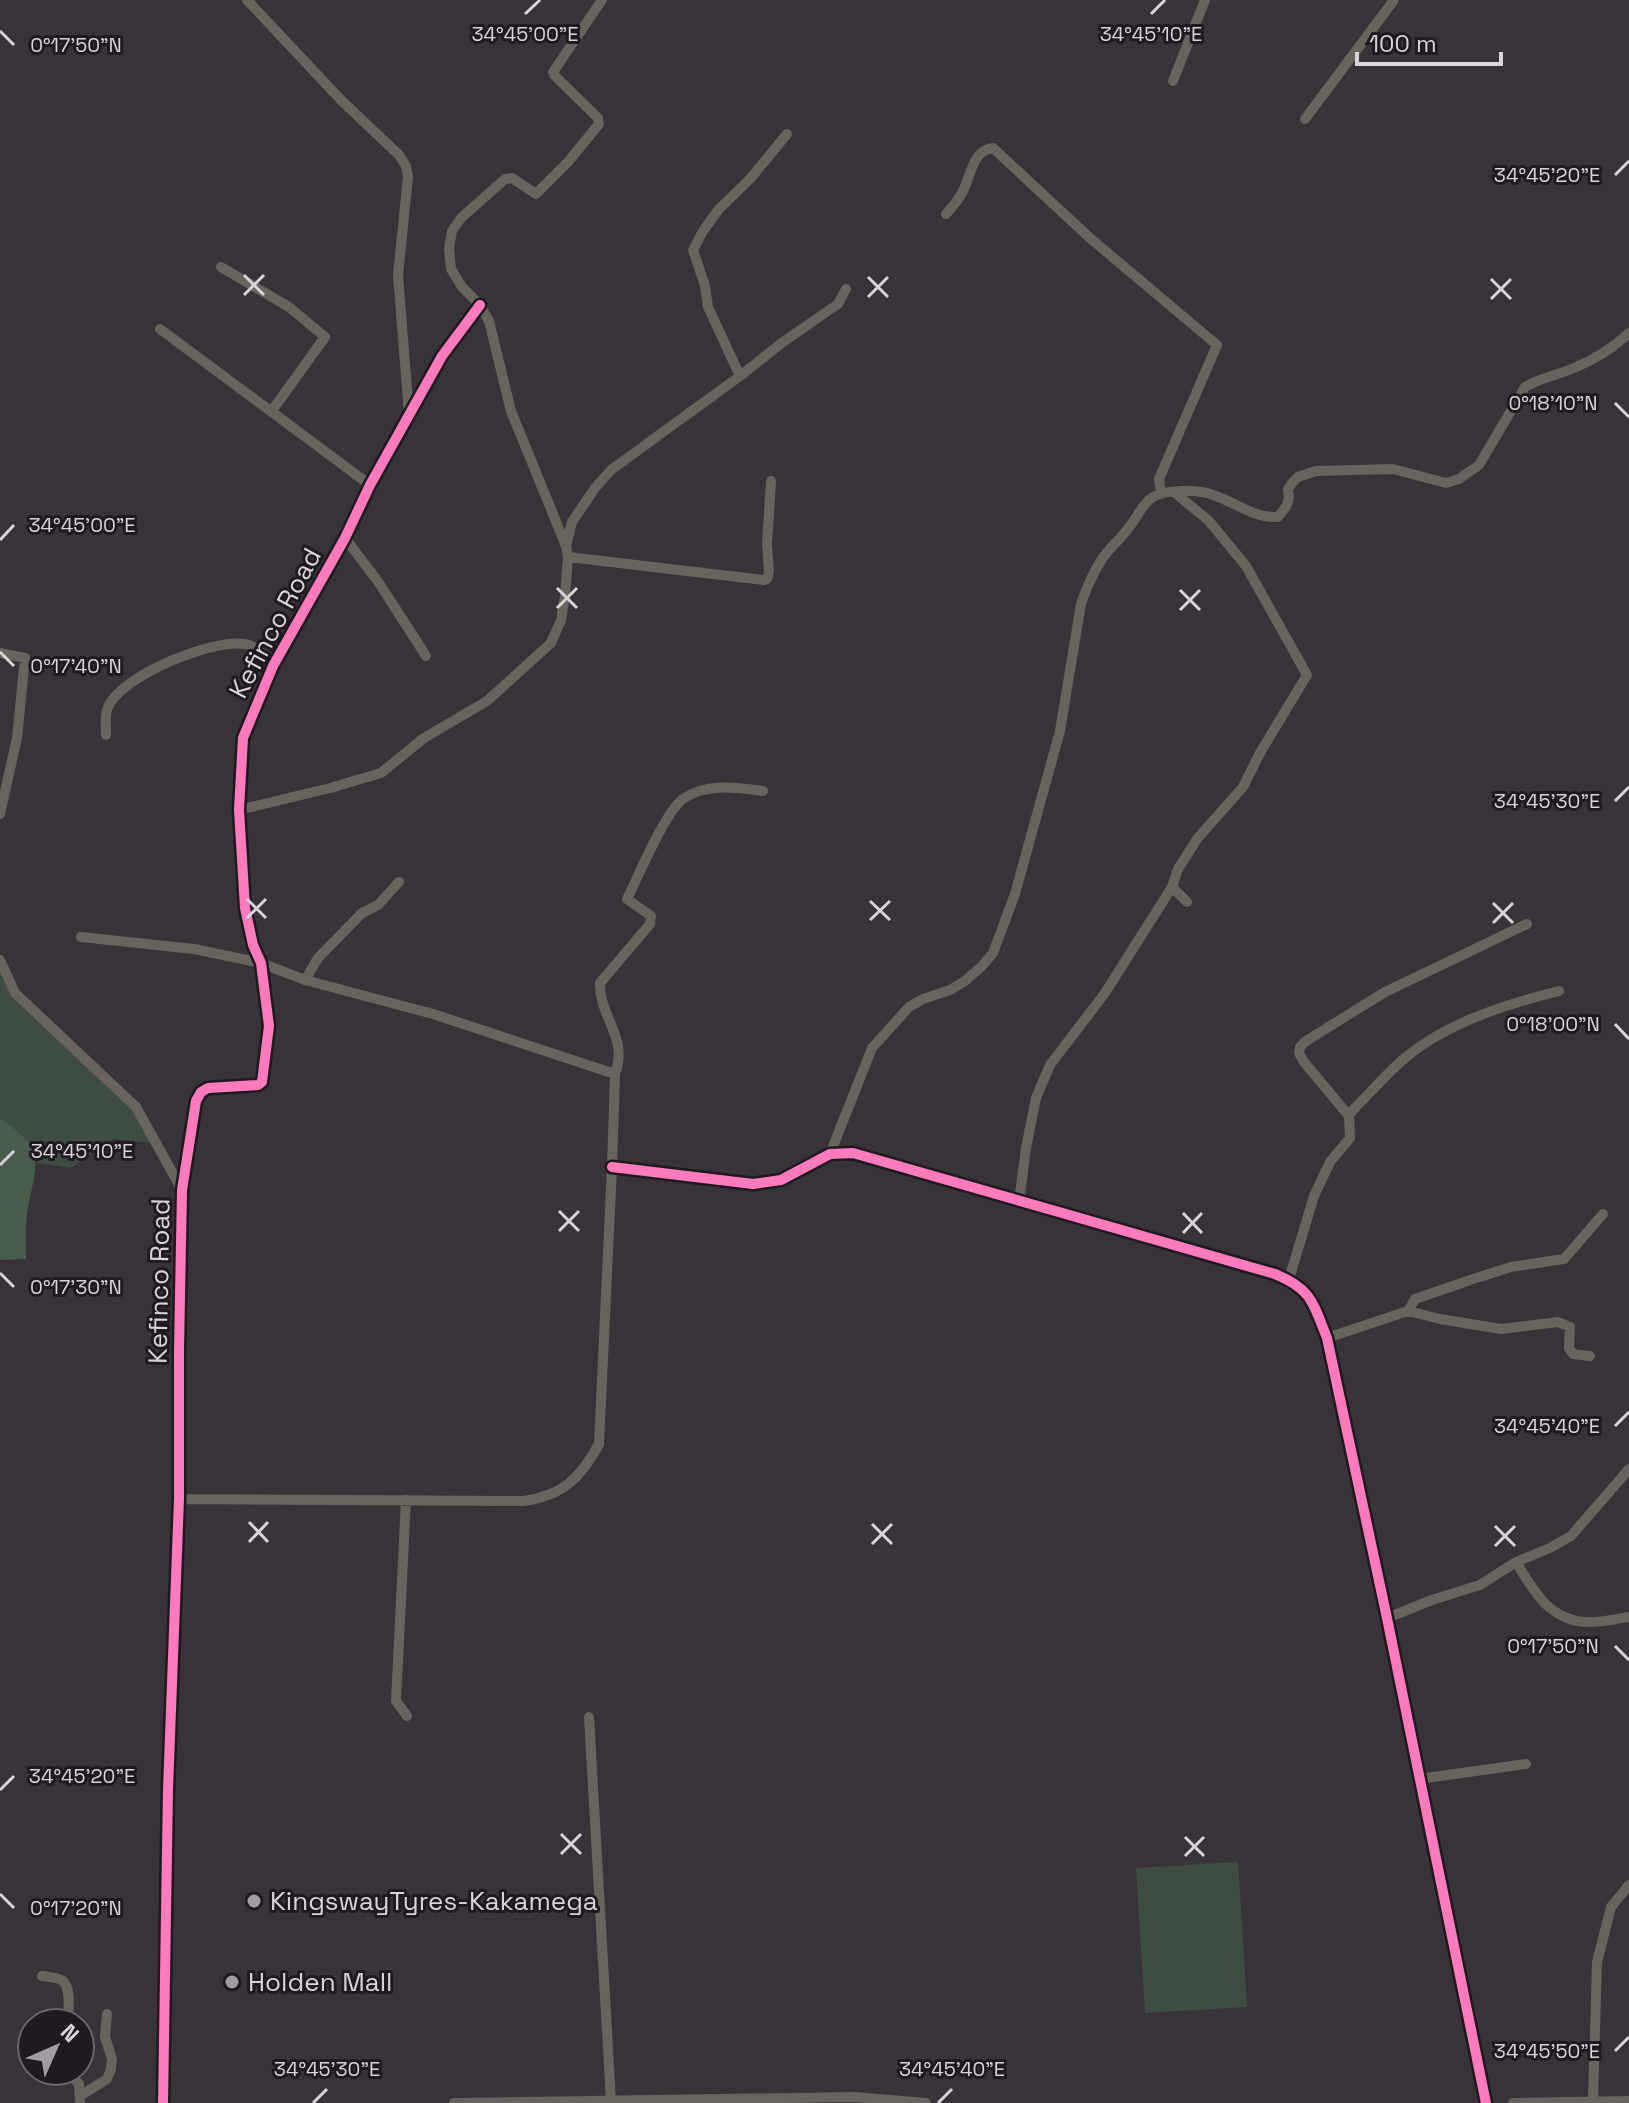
<svg xmlns="http://www.w3.org/2000/svg" width="1629" height="2103" font-family="'Space Grotesk',sans-serif">
	<style>
		.green { fill: #3e4d41 }
		.forest { fill: #485d4b }
		.lines { fill: none; stroke-linecap: round; stroke-linejoin: round }
		.minor { stroke: #68635c; stroke-width: 10 }
		.cycleway-casing { stroke: #1f1a1f; stroke-width: 15 }
		.cycleway { stroke: #fd7abc; stroke-width: 10 }
		.ticks { fill: none; stroke: #dad4da; stroke-width: 3 }
		.poi-dot { fill: #a19ca1; stroke: #1f1a1f; stroke-width: 3 }
		.labels { text-anchor: middle; stroke-width: 6; stroke-linejoin: round; paint-order: stroke }
		.street-label { font-size: 26px; fill: #dad4da; stroke: #1f1a1f }
		.poi-label { font-size: 26px; fill: #dad4da; stroke: #1f1a1f; text-anchor: start }
		.ticks-label { font-size: 20px; text-anchor: middle; fill: #dad4da; stroke: #1f1a1f; stroke-width: 6; stroke-linejoin: round; paint-order: stroke }
	</style>
	<rect width="100%" height="100%" fill="#383338"/>
	<path class="green" d="M 0,957 L 18,992 L 136,1104 L 161,1144 L 113,1139 L 71,1168 L 37,1163 C 30,1140 20,1131 0,1118 Z
		M 1238,1862 L 1247,2007 L 1145,2013 L 1136,1868 Z"/>
	<path class="forest" d="M 0,1118 C 50,1151 35,1165 27,1215 C 25,1229 26,1245 26,1259 L 0,1260 Z"/>
	<g class="lines">
		<path class="minor" d="M 247,0 L 342,101 L 399,155 L 406,166 L 408,177 L 398,275 L 409,414
			M 1173,81 L 1205,0
			M 1305,119 L 1394,0
			M 946,214 C 952,207 958,201 962,193 C 971,177 972,150 993,148 L 1090,238 L 1217,345 L 1159,479 L 1161,494
			M 221,267 L 289,307 L 325,337 L 271,412
			M 160,329 L 370,485
			M 740,376 L 708,307 L 705,286 L 693,250 L 703,231 L 719,209 L 750,179 L 787,134
			M 345,538 L 379,583 L 426,656
			M 566,546 L 511,411 L 489,321 L 480,305 L 462,287 L 451,269 L 449,248 L 452,231 L 461,218 L 505,179 L 512,178 L 536,194 L 568,162 L 599,124 L 598,118 L 554,75 L 553,72 L 602,0
			M 568,557 L 764,580 L 767,579 L 769,572 L 767,544 L 771,481
			M 0,653 L 25,658 L 17,738 L 0,814
			M 106,735 C 106,728 105,717 107,710 C 116,677 218,635 249,645 C 259,649 266,658 273,666
			M 239,810 L 330,788 L 381,773 L 424,738 L 487,701 L 551,643 L 561,620 L 565,596 L 568,557 L 566,546 L 572,522 L 595,488 L 611,470 L 740,376 L 783,342 L 838,304 L 846,289
			M 1172,887 L 1187,902
			M 81,937 L 194,949 L 261,963 L 305,980 L 433,1014 L 615,1074
			M 0,960 L 15,993 L 136,1107 L 182,1190
			M 305,980 L 318,958 L 362,913 L 378,905 L 399,882
			M 1349,1116 L 1304,1062 L 1299,1053 L 1300,1047 L 1306,1041 L 1385,992 L 1527,924
			M 830,1154 L 872,1048 L 909,1007 L 923,999 L 950,990 L 965,981 L 982,966 L 993,953 L 1015,894 L 1060,731 L 1081,604 C 1086,589 1093,573 1102,559 C 1110,547 1122,538 1130,526 C 1138,516 1142,504 1153,497 C 1165,490 1189,490 1202,492 C 1228,496 1251,519 1278,517 L 1286,507 L 1289,498 L 1288,489 L 1292,483 L 1298,477 L 1316,471 L 1393,469 L 1446,483 L 1459,479 L 1479,465 L 1525,387 C 1540,378 1557,375 1574,368 C 1594,360 1613,348 1629,333
			M 612,1167 L 753,1184 L 781,1180 L 830,1154 L 853,1153 L 1275,1274 C 1312,1289 1313,1303 1327,1338 L 1387,1618 L 1486,2103
			M 1019,1202 L 1026,1148 L 1036,1098 L 1050,1065 L 1105,993 L 1172,887 L 1178,869 L 1197,839 L 1243,787 L 1261,751 L 1307,675 L 1246,566 L 1209,521 L 1174,492
			M 1289,1279 L 1314,1196 L 1330,1162 L 1350,1138 L 1349,1116 L 1352,1111 C 1367,1096 1381,1080 1396,1066 C 1439,1025 1503,1005 1559,991
			M 1408,1311 L 1415,1299 L 1476,1278 L 1511,1267 L 1564,1259 L 1603,1214
			M 1327,1338 L 1408,1311 L 1440,1319 L 1501,1329 L 1558,1322 L 1570,1327 L 1569,1348 L 1573,1354 L 1590,1356
			M 179,1499 L 523,1501 C 562,1496 580,1479 599,1444 L 612,1167 L 615,1074 C 629,1038 599,1017 600,983 L 650,924 L 651,916 L 627,899 C 638,877 665,812 683,799 C 706,783 737,787 763,791
			M 406,1500 L 396,1701 L 407,1716
			M 1516,1562 L 1550,1548 L 1571,1536 L 1629,1469
			M 1387,1618 L 1432,1600 L 1480,1585 L 1516,1562 C 1533,1590 1548,1619 1585,1622 C 1599,1623 1615,1619 1629,1617
			M 589,1717 L 611,2101
			M 1419,1779 L 1526,1764
			M 42,1976 C 48,1977 58,1977 63,1981 C 72,1989 68,2012 68,2023
			M 67,2071 L 79,2084 L 80,2103
			M 80,2096 L 107,2079 L 111,2069 L 112,2059 L 105,2037 L 107,2014
			M 1593,2100 L 1597,1962 L 1611,1907 L 1629,1885
			M 163,2103 L 168,1789 L 179,1499 L 179,1350 L 182,1190 L 196,1101 L 201,1092 L 208,1088 L 258,1085 L 262,1082 L 269,1026 L 261,963 L 253,945 L 245,908 L 239,810 L 243,738 L 273,666 L 345,538 L 370,485 L 442,356 L 480,305
			M 454,2103 L 855,2097 L 926,2103
			M 1513,2103 L 1629,2101"/>
		<defs>
			<path id="cycleway" d="M 612,1167 L 753,1184 L 781,1180 L 830,1154 L 853,1153 L 1275,1274 C 1312,1289 1313,1303 1327,1338 L 1387,1618 L 1486,2103
				M 163,2103 L 168,1789 L 179,1499 L 179,1350 L 182,1190 L 196,1101 L 201,1092 L 208,1088 L 258,1085 L 262,1082 L 269,1026 L 261,963 L 253,945 L 245,908 L 239,810 L 243,738 L 273,666 L 345,538 L 370,485 L 442,356 L 480,305"/>
		</defs>
		<use href="#cycleway" class="cycleway-casing"/>
		<use href="#cycleway" class="cycleway"/>
	</g>
	<path class="ticks" d="M 525,14 L 540,0M 1151,14 L 1165,0M 0,31 L 14,45M 1615,175 L 1629,161M 244,275 L 264,295M 868,277 L 888,297M 1491,279 L 1511,299M 244,295 L 264,275M 868,297 L 888,277M 1491,299 L 1511,279M 1615,403 L 1629,417M 0,540 L 14,525M 557,588 L 577,608M 1180,590 L 1200,610M 557,608 L 577,588M 1180,610 L 1200,590M 0,652 L 14,666M 1615,801 L 1629,787M 247,899 L 266,918M 870,901 L 890,920M 1493,903 L 1513,923M 247,918 L 266,899M 870,920 L 890,901M 1493,923 L 1513,903M 1615,1024 L 1629,1039M 0,1165 L 14,1151M 559,1211 L 579,1231M 1183,1213 L 1202,1233M 559,1231 L 579,1211M 1183,1233 L 1202,1213M 0,1273 L 14,1287M 1615,1426 L 1629,1412M 249,1522 L 268,1542M 872,1524 L 892,1544M 1495,1526 L 1515,1546M 249,1542 L 268,1522M 872,1544 L 892,1524M 1495,1546 L 1515,1526M 1615,1646 L 1629,1660M 0,1790 L 14,1776M 561,1834 L 581,1854M 1185,1837 L 1204,1856M 561,1854 L 581,1834M 1185,1856 L 1204,1837M 0,1894 L 14,1908M 1615,2051 L 1629,2037M 313,2103 L 327,2089M 938,2103 L 952,2089"/>
	<g class="poi-dot">
		<circle cx="254" cy="1901" r="8"/>
		<circle cx="232" cy="1982" r="8"/>
	</g>
	<g class="labels">
		<g class="street-label">
			<text transform="translate(275 623) rotate(-62)" y="9">Kefinco Road</text>
			<text transform="translate(159 1281) rotate(-89)" y="9">Kefinco Road</text>
		</g>
		<g class="poi-label">
			<text x="270" y="1910">KingswayTyres-Kakamega</text>
			<text x="248" y="1991">Holden Mall</text>
		</g>
	</g>
	<g class="ticks-label">
		<text x="525" y="41">34°45'00"E</text>
		<text x="1151" y="41">34°45'10"E</text>
		<text x="76" y="52">0°17'50"N</text>
		<text x="1547" y="182">34°45'20"E</text>
		<text x="1553" y="410">0°18'10"N</text>
		<text x="82" y="532">34°45'00"E</text>
		<text x="76" y="673">0°17'40"N</text>
		<text x="1547" y="808">34°45'30"E</text>
		<text x="1553" y="1031">0°18'00"N</text>
		<text x="82" y="1158">34°45'10"E</text>
		<text x="76" y="1294">0°17'30"N</text>
		<text x="1547" y="1433">34°45'40"E</text>
		<text x="1553" y="1653">0°17'50"N</text>
		<text x="82" y="1783">34°45'20"E</text>
		<text x="76" y="1915">0°17'20"N</text>
		<text x="1547" y="2058">34°45'50"E</text>
		<text x="327" y="2076">34°45'30"E</text>
		<text x="952" y="2076">34°45'40"E</text>
	</g>
	<g transform="translate(56 2047) rotate(45)"><circle r="38" fill="#1f1a1f" stroke="#6a646a" stroke-width="2"/>
	<path d="M0-6L14 30L0 20L-14 30Z" fill="#a19ca1"/>
	<text y="-12" font-size="22" font-weight="bold" text-anchor="middle" fill="#dad4da">N</text>
	</g>
	<path d="M1357 52v12h144v-12" fill="none" stroke="#dad4da" stroke-width="4"/>
	<text x="1369" y="52" font-size="24" fill="#dad4da" stroke="#1f1a1f" stroke-width="6" paint-order="stroke">100 m</text>
</svg>
